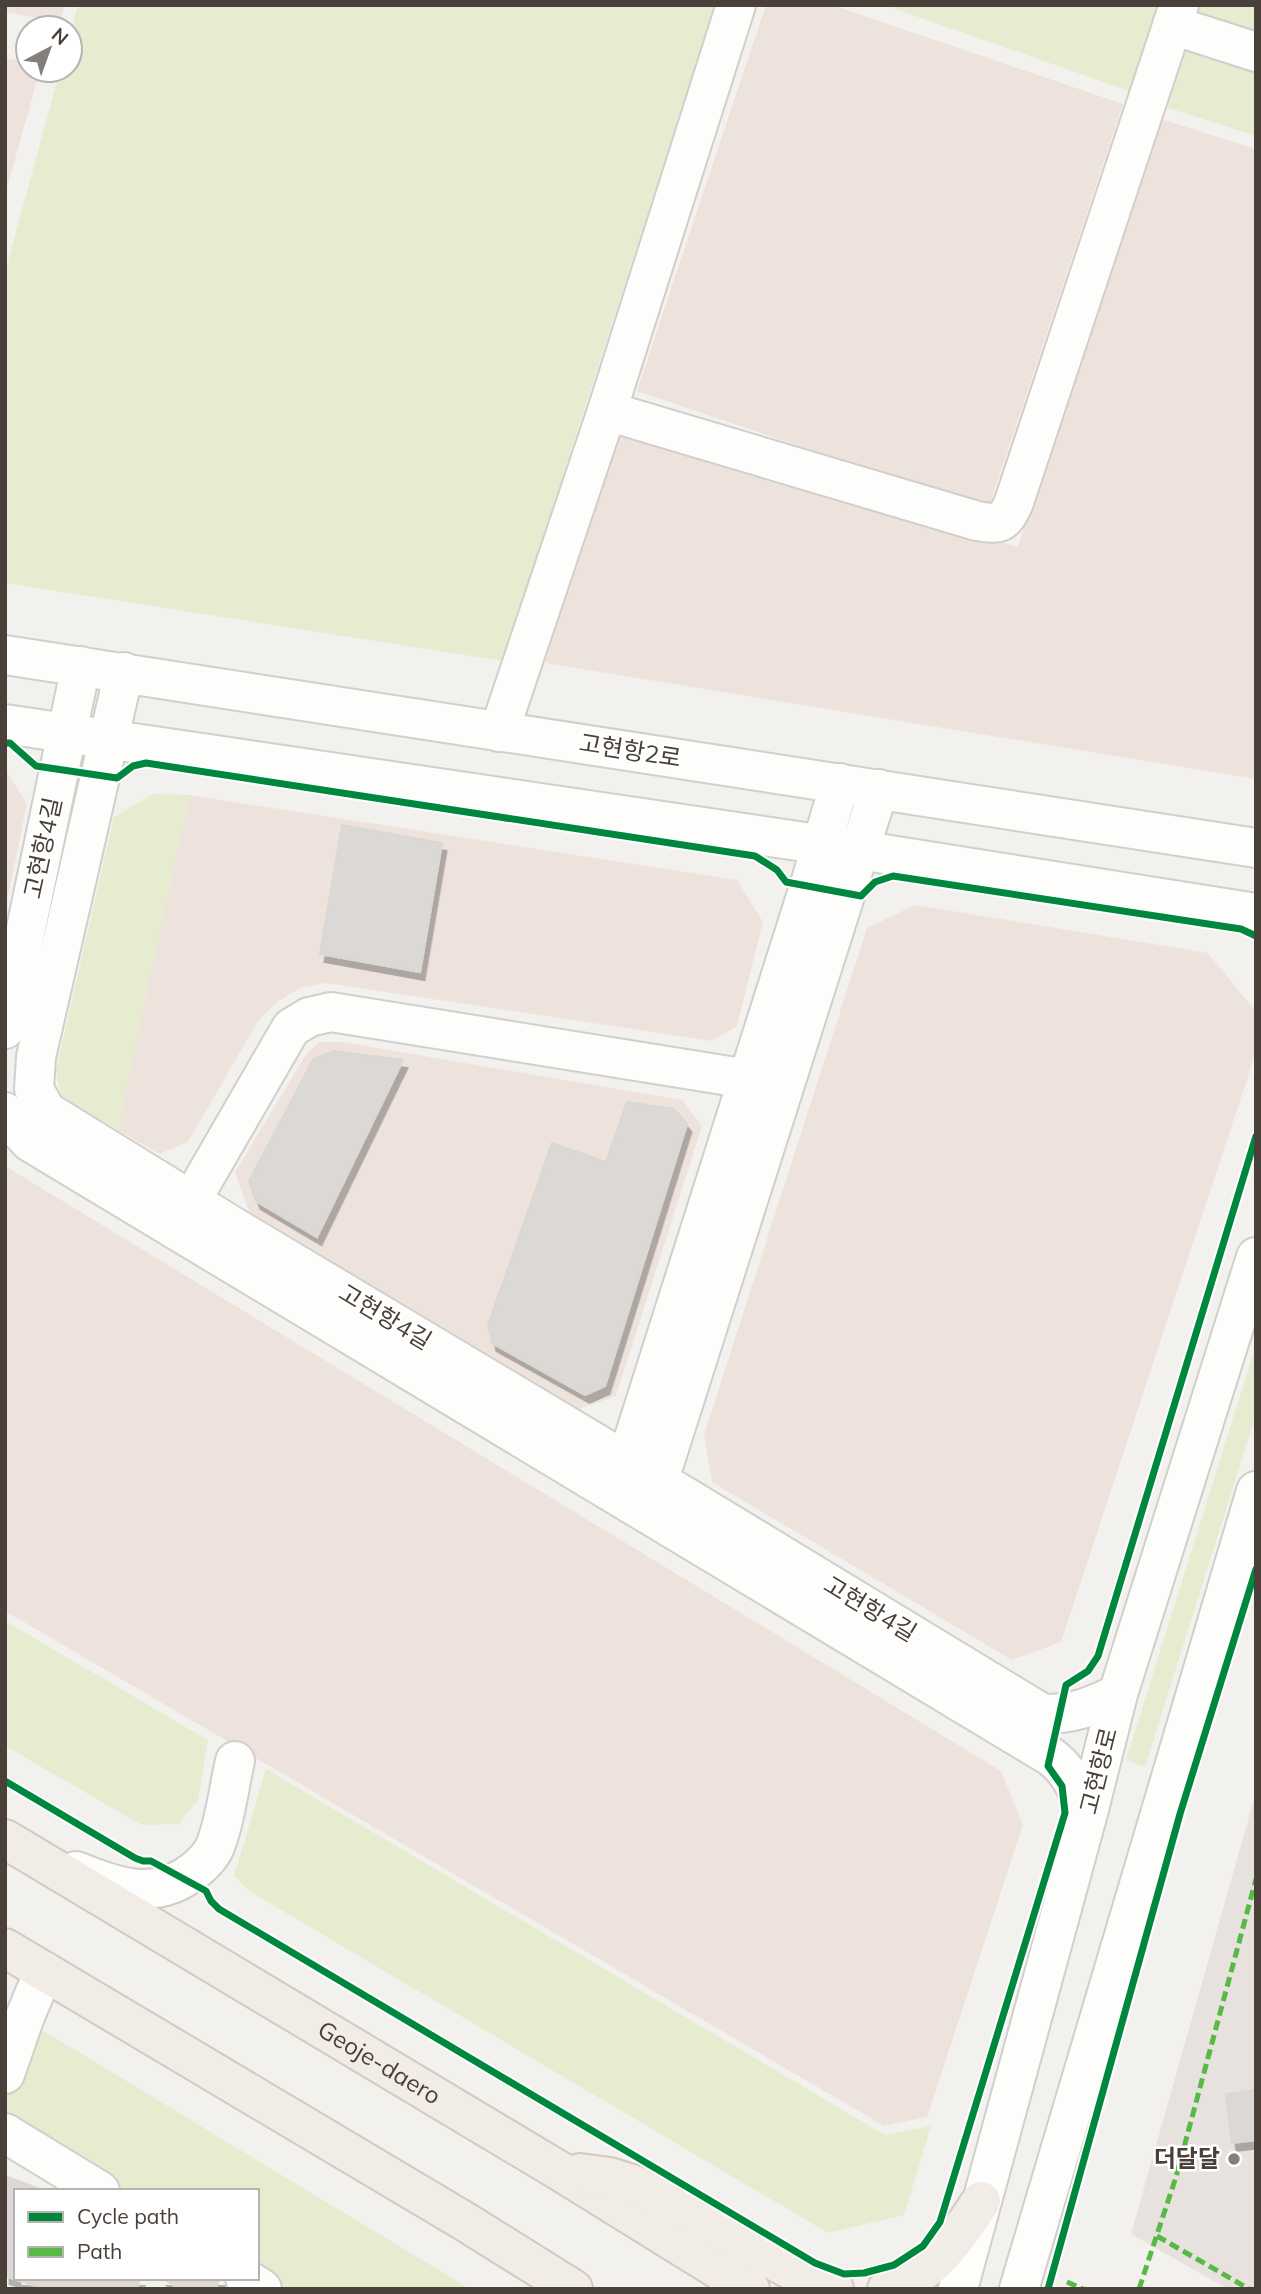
<svg xmlns="http://www.w3.org/2000/svg" width="1261" height="2294" font-family="Mulish,'Noto Sans KR',sans-serif">
	<style>
		.residential { fill: #e7e2dd }
		.commercial { fill: #ede3dc }
		.green { fill: #e6ecd0 }
		.building { fill: #dbd8d5; stroke: #dbd8d4; stroke-width: 2; filter: url(#shadow) }
		.lines { fill: none; stroke-linecap: round; stroke-linejoin: round }
		.minor-casing { stroke: #d1cfcc; stroke-width: 42 }
		.major-casing { stroke: #d4c9bd; stroke-width: 42 }
		.minor { stroke: #fdfdfc; stroke-width: 38 }
		.major { stroke: #f1ece6; stroke-width: 38 }
		.quiet { stroke: #58b947; stroke-width: 5; stroke-dasharray: 10 5; stroke-linecap: butt }
		.cycleway-casing { stroke: #fff; stroke-width: 11 }
		.cycleway { stroke: #00873e; stroke-width: 7 }
		.poi-dot { fill: #857e79; stroke: #fff; stroke-width: 2.5 }
		.labels { text-anchor: middle; stroke-width: 5; stroke-linejoin: round; paint-order: stroke }
		.street-label { font-size: 24px; fill: #4a403a; stroke: #fff }
		.poi-label { font-size: 24px; font-weight: bold; fill: #4a403a; stroke: #fff; text-anchor: end }
	</style>
	<defs>
		<filter id="shadow"><feDropShadow dx="4.5" dy="8" stdDeviation="0" flood-color="#0004"/></filter>
	</defs>
	<rect width="100%" height="100%" fill="#f3f1ee"/>
	<path class="residential" d="M 1256,1792 L 1256,2289 L 1228,2289 L 1131,2234 Z"/>
	<path class="commercial" d="M 5,5 L 65,5 L 60,22 L 5,12 Z
		M 766,5 L 832,5 L 1123,104 L 988,510 L 637,391 Z
		M 5,58 L 28,62 L 28,70 L 40,70 L 5,195 Z
		M 1158,118 L 1256,149 L 1256,779 L 545,663 L 614,429 L 1018,547 Z
		M 5,769 L 27,804 L 5,911 Z
		M 189,795 L 737,880 L 763,922 L 737,1026 L 712,1041 L 326,983 L 300,988 L 277,1002 L 258,1021 L 188,1142 L 159,1154 L 117,1130 Z
		M 915,905 L 1208,953 L 1256,1012 L 1256,1052 L 1061,1642 L 1012,1660 L 712,1482 L 704,1435 L 867,928 Z
		M 319,1042 L 342,1042 L 682,1100 L 702,1126 L 616,1396 L 579,1409 L 249,1211 L 235,1172 L 307,1053 Z
		M 5,1166 L 1001,1771 L 1023,1825 L 927,2117 L 884,2126 L 5,1611 Z"/>
	<path class="green" d="M 78,5 L 715,5 L 503,661 L 5,583 L 5,272 L 60,70 L 70,70 L 70,35 Z
		M 884,5 L 1159,5 L 1129,91 Z
		M 1196,5 L 1256,5 L 1256,37 L 1192,16 Z
		M 1181,43 L 1256,67 L 1256,136 L 1162,106 Z
		M 153,794 L 189,795 L 118,1129 L 62,1101 L 56,1070 L 114,817 Z
		M 1256,1345 L 1256,1414 L 1145,1767 L 1126,1760 Z
		M 5,1621 L 208,1740 L 198,1800 L 179,1824 L 142,1825 L 5,1746 Z
		M 266,1769 L 885,2135 L 931,2126 L 904,2215 L 828,2233 L 249,1891 L 234,1876 Z
		M 5,2008 L 24,2019 L 470,2289 L 262,2289 L 257,2278 L 257,2191 L 100,2191 L 5,2133 Z"/>
	<path class="building" d="M 342,825 L 442,843 L 420,972 L 320,954 Z
		M 334,1051 L 403,1060 L 317,1237 L 256,1201 L 249,1181 L 314,1058 Z
		M 627,1102 L 674,1109 L 687,1124 L 605,1386 L 585,1395 L 492,1343 L 488,1325 L 552,1143 L 606,1162 Z
		M 1256,2090 L 1256,2140 L 1232,2143 L 1226,2094 Z
		M 5,2176 L 45,2191 L 16,2191 L 16,2278 L 140,2278 L 137,2289 L 45,2289 L 5,2276 Z
		M 163,2278 L 220,2278 L 215,2289 L 179,2289 Z"/>
	<g class="lines">
		<defs>
			<path id="minor" d="M 1172,25 L 1256,52
				M 607,411 L 977,521 C 1001,525 1004,524 1014,502 L 1179,5
				M 5,655 L 1256,848
				M 124,672 L 36,1057 L 34,1089 L 46,1111 L 229,1224 L 686,1497 L 1043,1714 C 1075,1714 1090,1707 1118,1694
				M 5,724 L 859,850 L 1256,913
				M 499,732 L 607,411 L 736,5
				M 5,1029 L 81,666
				M 5,1112 L 8,1118 L 30,1142 L 1050,1756 C 1070,1770 1078,1792 1088,1813
				M 191,1201 L 291,1028 L 309,1017 L 331,1012 L 748,1079
				M 619,1485 L 809,887 L 840,783
				M 651,1505 L 879,789
				M 76,1871 C 117,1887 155,1902 194,1871 C 205,1862 213,1854 217,1841 C 226,1816 229,1787 235,1761
				M 5,2074 L 24,2019 L 44,1971
				M 5,2133 L 100,2191
				M 245,2278 L 262,2289
				M 958,2289 L 1088,1813 L 1118,1694 L 1256,1257
				M 1019,2289 L 1256,1491"/>
			<g id="major">
				<path id="s1" d="M 5,1839 L 558,2170 L 750,2289"/>
				<path d="M 5,1948 L 464,2221 L 573,2289"/>
				<path d="M 580,2173 L 610,2177 L 635,2185 L 817,2284 L 834,2289"/>
				<path d="M 887,2289 C 928,2280 960,2234 981,2201"/>
			</g>
		</defs>
		<use href="#minor" class="minor-casing"/>
		<use href="#major" class="major-casing"/>
		<use href="#minor" class="minor"/>
		<use href="#major" class="major"/>
		<path class="quiet" d="M 1157,2236 L 1249,2289
			M 1067,2282 L 1083,2289
			M 1139,2289 L 1176,2177 L 1256,1879"/>
		<defs>
			<path id="cycleway" d="M 5,743 L 10,743 L 36,766 L 117,778 L 133,766 L 146,763 L 755,856 L 777,870 L 786,882 L 861,896 L 875,882 L 893,876 L 1241,929 L 1256,936
				M 5,1781 L 135,1858 L 143,1861 L 151,1861 L 206,1891 L 211,1901 L 219,1909 L 815,2263 L 844,2274 L 864,2273 L 894,2265 L 923,2246 L 940,2222 L 1065,1813 L 1062,1786 L 1048,1766 L 1066,1685 L 1088,1671 L 1098,1656 L 1256,1136
				M 1048,2289 L 1180,1814 L 1256,1569"/>
		</defs>
		<use href="#cycleway" class="cycleway-casing"/>
		<use href="#cycleway" class="cycleway"/>
	</g>
	<circle class="poi-dot" cx="1234" cy="2159" r="7"/>
	<g class="labels">
		<g class="street-label">
			<text transform="translate(630 751) rotate(9)" y="8">고현항2로</text>
			<text transform="translate(43 848) rotate(-78)" y="8">고현항4길</text>
			<text transform="translate(385 1317) rotate(31)" y="8">고현항4길</text>
			<text transform="translate(870 1609) rotate(31)" y="8">고현항4길</text>
			<text transform="translate(1099 1771) rotate(-76)" y="8">고현항로</text>
			<text dy="8" stroke="none"><textPath href="#s1" startOffset="436">Geoje-daero</textPath></text>
		</g>
		<g class="poi-label">
			<text x="1220" y="2167">더달달</text>
		</g>
	</g>
	<rect width="1261" height="2294" fill="none" stroke="#4a403a" stroke-width="14"/>
	<rect x="14" y="2189" width="245" height="91" fill="#ffffff" stroke="#b7b3b0" stroke-width="2"/>
	<rect x="28" y="2212" width="35" height="10" fill="#00873e" stroke="#b7b3b0" stroke-width="2"/>
	<text x="77" y="2224" font-size="21" fill="#4a403a">Cycle path</text>
	<rect x="28" y="2247" width="35" height="10" fill="#58b947" stroke="#b7b3b0" stroke-width="2"/>
	<text x="77" y="2259" font-size="21" fill="#4a403a">Path</text>
	<g transform="translate(49 49) rotate(41)"><circle r="33" fill="#ffffff" stroke="#b7b3b0" stroke-width="2"/>
	<path d="M0-5L12 26L0 18L-12 26Z" fill="#857e79"/>
	<text y="-10" font-size="19" font-weight="bold" text-anchor="middle" fill="#4a403a">N</text>
	</g>
</svg>
